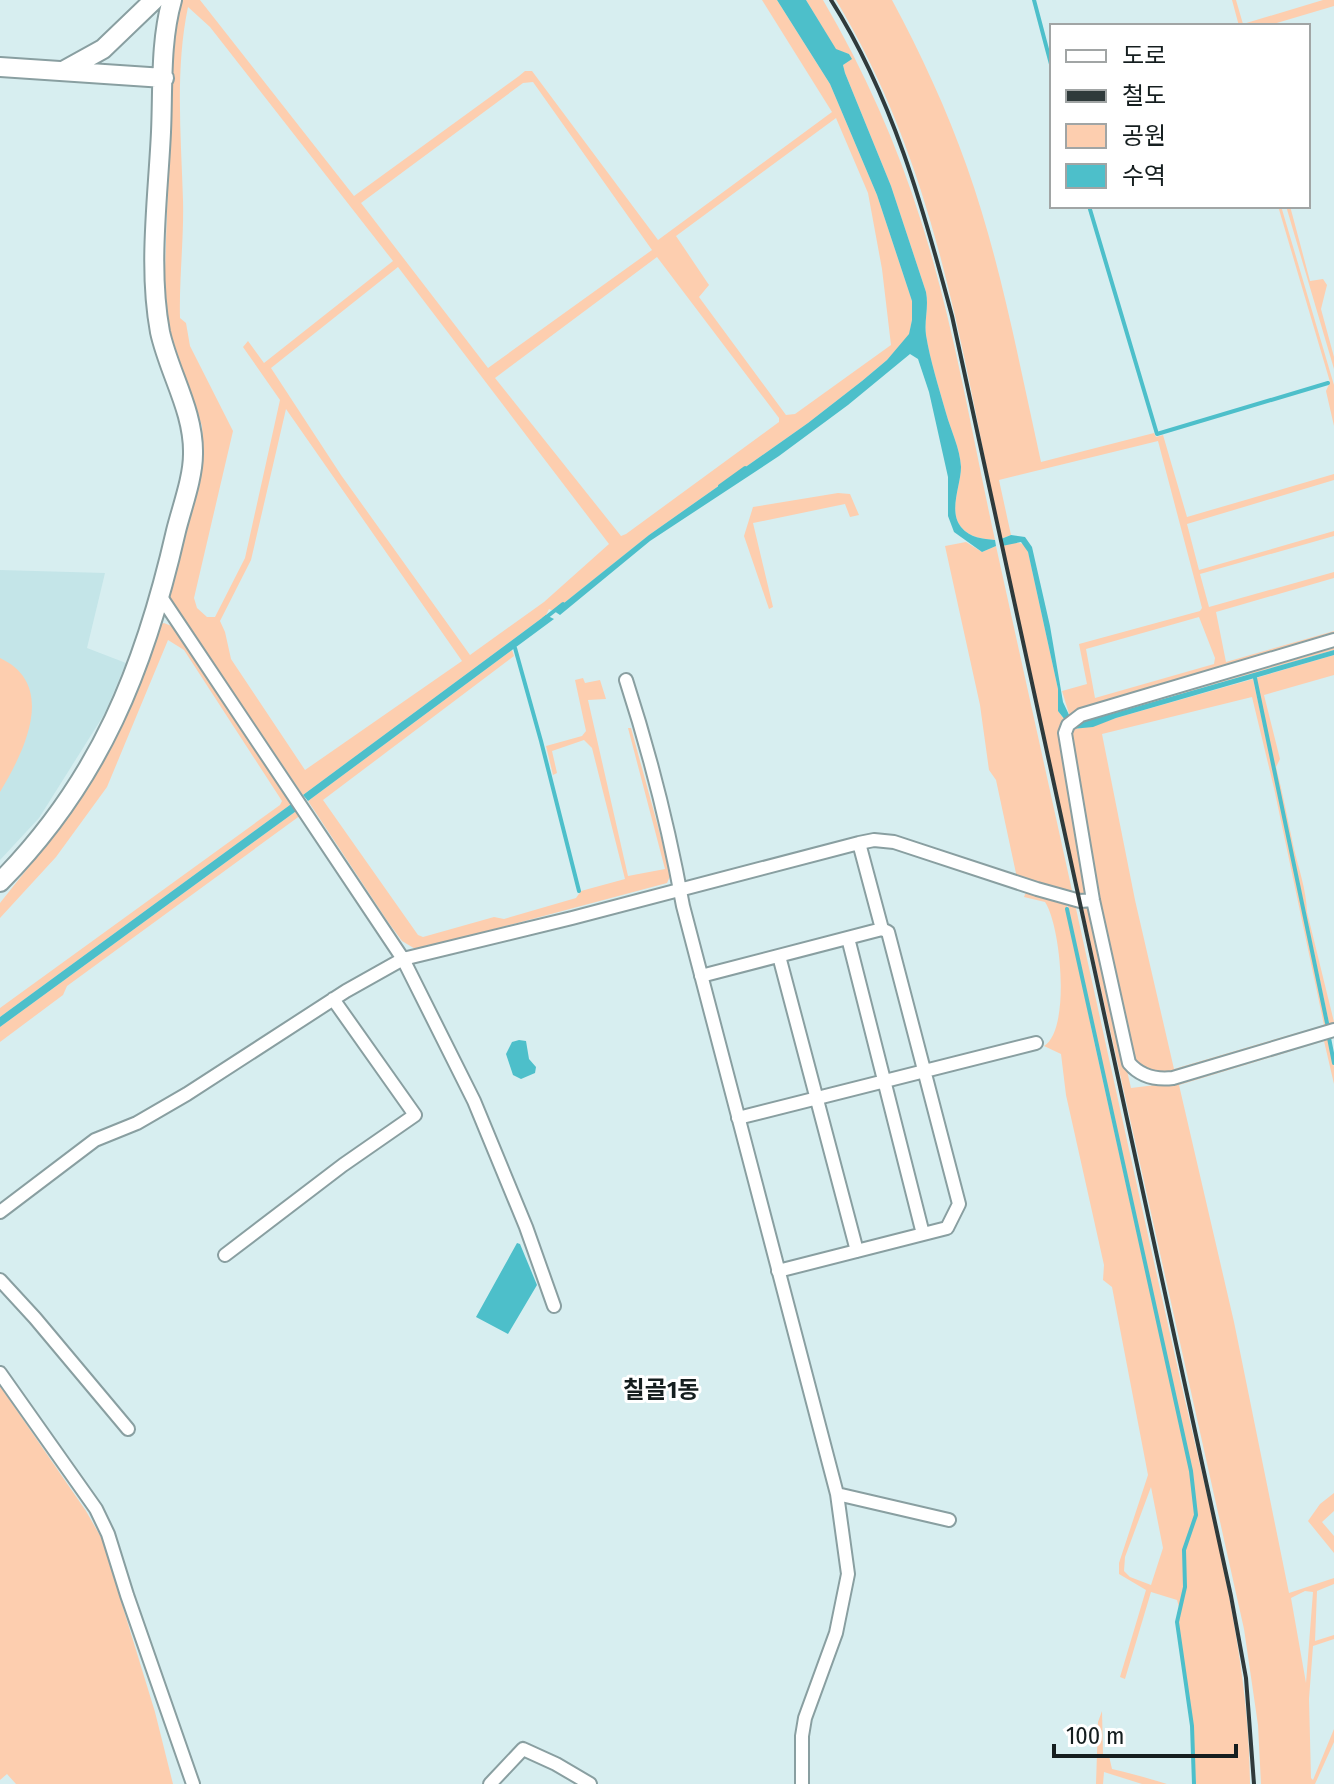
<svg xmlns="http://www.w3.org/2000/svg" width="1334" height="1784" font-family="'Fira Sans Condensed','Noto Sans KR',sans-serif">
	<style>
		.built { fill: #c4e5e8 }
		.green { fill: #fdceaf; fill-rule: evenodd }
		.water { fill: #4dbfca }
		.lines { fill: none; stroke-linecap: round; stroke-linejoin: round }
		.stream { stroke: #4dbfca; stroke-width: 4 }
		.street-casing { stroke: #899fa1; stroke-width: 16 }
		.secondary-casing { stroke: #899fa1; stroke-width: 22 }
		.street { stroke: #fff; stroke-width: 12 }
		.secondary { stroke: #fff; stroke-width: 18 }
		.rail { stroke: #2f3a3b; stroke-width: 4 }
		.labels { text-anchor: middle; stroke-width: 6; stroke-linejoin: round; paint-order: stroke }
		.quarter-label { font-size: 24px; font-weight: bold; fill: #151e1f; stroke: #fff }
	</style>
	<rect width="100%" height="100%" fill="#d7eef0"/>
	<path class="built" d="M 0,570 L 105,573 L 87,648 L 126,663 L 105,713 L 39,818 L 0,860 Z"/>
	<path class="green" d="M 178,0 L 200,0 L 354,196 L 519,76 L 525,71 L 532,71 L 658,240 L 832,112 L 762,0 L 777,0 L 830,84 L 877,195 L 912,301 L 912,320 L 909,335 L 887,360 L 862,381 L 808,423 L 649,535 L 554,611 L 549,609 L 546,615 L 303,795 L 171,601 L 168,594 C 183,543 206,479 202,426 L 170,332 L 164,300 L 173,35 ZM 188,7 L 210,27 L 393,261 L 264,363 L 248,341 L 243,347 L 280,400 L 245,558 L 215,617 L 207,617 L 197,608 L 194,598 L 233,431 L 190,346 L 186,323 L 180,318 C 179,279 184,239 183,200 C 181,136 175,69 188,7 ZM 533,82 L 652,250 L 488,368 L 361,203 L 523,83 ZM 836,118 L 868,193 L 882,269 L 891,345 L 795,414 L 786,415 L 699,297 L 709,285 L 676,236 ZM 657,257 L 779,418 L 779,422 L 626,534 L 621,536 L 495,378 ZM 398,267 L 609,544 L 544,602 L 470,655 L 341,475 L 271,368 ZM 286,409 L 462,661 L 305,770 L 231,659 L 225,632 L 220,621 L 251,560 Z
		M 806,0 L 823,0 C 864,70 897,144 921,221 C 954,324 972,435 995,540 C 983,539 970,538 961,527 C 948,511 961,485 961,467 C 960,448 951,431 946,413 C 939,388 930,360 926,335 C 924,320 929,307 926,292 L 891,186 L 845,73 L 843,65 L 851,59 L 849,54 L 836,50 Z
		M 836,0 L 892,0 C 921,54 947,110 967,167 C 1001,263 1019,363 1041,462 L 1154,433 L 1156,437 L 1163,435 L 1187,517 L 1334,474 L 1334,480 L 1187,524 L 1199,570 L 1334,531 L 1334,536 L 1200,574 L 1209,607 L 1334,572 L 1334,578 L 1216,612 L 1226,662 L 1334,631 L 1334,636 L 1070,717 L 1062,691 L 1087,684 L 1079,644 L 1200,611 L 1202,608 L 1158,441 L 999,480 L 1011,535 L 1001,539 C 962,351 937,168 836,0 ZM 1199,617 L 1215,658 L 1214,664 L 1095,698 L 1086,649 Z
		M 1232,0 L 1236,0 L 1243,24 L 1323,0 L 1334,0 L 1334,6 L 1267,26 L 1239,26 Z
		M 1278,206 L 1281,206 L 1334,385 L 1334,426 L 1326,391 L 1330,382 Z
		M 1286,206 L 1290,206 L 1310,281 L 1323,279 L 1327,285 L 1321,309 L 1334,357 L 1334,369 Z
		M 838,493 L 850,494 L 859,515 L 850,517 L 845,504 L 753,523 L 773,607 L 769,609 L 744,536 L 753,507 Z
		M 966,542 L 982,552 L 996,546 L 1073,895 L 1017,878 L 996,780 L 989,770 L 980,705 L 945,546 Z
		M 1014,542 L 1024,544 L 1028,552 L 1058,689 L 1058,711 L 1065,720 L 1087,895 L 1080,898 L 1002,546 Z
		M 164,623 L 174,627 L 187,642 L 294,802 L 0,1017 L 0,1008 L 280,805 L 282,801 L 184,650 L 168,640 L 107,787 L 56,857 L 0,918 L 0,903 L 55,834 L 104,761 L 159,625 Z
		M 1334,644 L 1334,650 L 1076,724 L 1073,729 L 1093,726 L 1116,718 L 1253,679 L 1329,1028 L 1173,1073 L 1154,1073 L 1134,1064 L 1101,920 L 1069,741 L 1073,722 ZM 1252,697 L 1274,788 L 1324,1025 L 1174,1069 L 1135,900 L 1102,734 Z
		M 512,650 L 514,656 L 323,800 L 418,935 L 423,937 L 494,917 L 504,919 L 576,898 L 581,891 L 625,879 L 592,748 L 584,740 L 552,751 L 557,773 L 553,775 L 546,746 L 582,736 L 586,731 L 575,680 L 583,678 L 585,683 L 600,680 L 606,699 L 588,700 L 628,876 L 665,869 L 628,728 L 631,728 L 671,874 L 667,883 L 417,950 L 402,941 L 388,922 L 308,801 Z
		M 1334,655 L 1334,675 L 1264,695 L 1280,759 L 1276,767 C 1283,794 1288,821 1294,849 C 1299,870 1306,889 1307,912 L 1334,1022 L 1334,1027 L 1330,1028 L 1256,678 Z
		M 0,658 C 58,685 24,752 0,792 Z
		M 299,809 L 301,815 L 67,986 L 63,995 L 0,1042 L 0,1027 Z
		M 1026,892 L 1066,901 L 1092,1032 L 1190,1471 L 1195,1514 L 1183,1550 L 1184,1587 L 1180,1611 L 1177,1600 L 1151,1592 L 1125,1679 L 1120,1677 L 1146,1590 L 1119,1574 L 1119,1563 L 1148,1475 L 1112,1287 L 1103,1280 L 1104,1265 L 1066,1095 L 1061,1054 L 1044,1046 C 1071,1030 1061,926 1045,902 L 1024,897 ZM 1151,1487 L 1163,1548 L 1151,1585 L 1130,1577 L 1124,1571 L 1125,1557 Z
		M 1067,902 L 1075,904 C 1111,1068 1147,1232 1184,1396 C 1213,1523 1249,1653 1250,1784 L 1196,1784 L 1189,1698 L 1178,1622 L 1185,1587 L 1185,1550 L 1197,1515 L 1192,1471 Z
		M 1082,904 L 1089,905 L 1131,1088 L 1172,1083 L 1328,1038 L 1334,1067 L 1334,1084 L 1324,1041 L 1179,1085 L 1234,1322 L 1289,1593 L 1334,1578 L 1334,1584 L 1317,1591 L 1315,1641 L 1334,1635 L 1334,1639 L 1313,1646 L 1309,1699 L 1311,1778 L 1313,1780 L 1334,1729 L 1334,1742 L 1315,1784 L 1261,1784 L 1258,1725 L 1244,1629 ZM 1305,1591 L 1313,1592 L 1306,1683 L 1291,1598 Z
		M 0,1386 L 86,1511 L 102,1539 L 155,1712 L 173,1784 L 16,1784 L 7,1774 L 0,1780 Z
		M 1334,1493 L 1334,1511 L 1322,1522 L 1334,1536 L 1334,1553 L 1308,1521 L 1320,1504 Z
		M 1102,1711 L 1103,1754 L 1109,1756 L 1112,1769 C 1131,1773 1150,1779 1167,1784 L 1142,1784 L 1104,1772 L 1103,1784 L 1096,1784 L 1098,1722 Z"/>
	<path class="water" d="M 777,0 L 806,0 L 836,49 L 849,54 L 852,59 L 843,65 L 845,73 L 891,186 L 926,292 C 929,307 924,320 926,335 C 930,360 939,388 946,413 C 951,431 960,448 961,467 C 961,485 948,511 961,527 C 970,538 983,539 995,540 L 996,546 L 982,552 L 954,532 L 948,516 L 948,477 L 929,392 L 918,359 L 910,354 L 848,405 L 779,456 L 650,541 L 560,615 L 554,611 L 649,535 L 808,423 L 862,381 L 887,360 L 909,334 L 912,320 L 912,301 L 877,195 L 830,84 Z
		M 1011,535 L 1025,537 L 1032,547 L 1050,626 L 1063,702 L 1070,717 L 1065,720 L 1058,711 L 1058,689 L 1028,552 L 1021,542 L 1002,546 L 1001,539 Z
		M 546,615 L 554,619 L 308,801 L 303,795 Z
		M 1334,650 L 1334,655 L 1116,718 L 1093,727 L 1072,729 L 1076,724 Z
		M 294,802 L 299,809 L 0,1027 L 0,1017 Z
		M 519,1040 L 526,1041 L 529,1059 L 536,1067 L 535,1073 L 521,1079 L 513,1075 L 506,1054 L 512,1042 Z
		M 517,1243 L 520,1244 L 537,1285 L 508,1334 L 476,1317 Z"/>
	<g class="lines">
		<path class="stream" d="M 1034,0 L 1052,68
			M 1089,206 L 1157,434 L 1328,383
			M 720,486 L 745,468
			M 544,619 L 563,604
			M 515,648 L 541,741 L 579,891
			M 1255,678 L 1327,1023
			M 1067,909 L 1191,1471 L 1196,1515 L 1184,1550 L 1185,1587 L 1177,1622 L 1192,1726 L 1194,1784
			M 1331,1034 L 1329,1038 L 1334,1063"/>
		<defs>
			<path id="street" d="M 161,597 L 403,959 L 474,1101 L 526,1227 L 554,1306
				M 1334,640 L 1081,715 L 1068,725 L 1065,733 L 1093,900 L 1129,1063 C 1140,1076 1156,1080 1173,1078 L 1334,1030
				M 626,680 C 650,754 669,829 683,906 L 837,1494 L 949,1520
				M 859,843 L 874,840 L 894,842 L 1037,889 L 1080,901 L 1093,900
				M 848,938 L 923,1234
				M 779,956 L 857,1251
				M 738,1118 L 1036,1043
				M 0,1212 L 95,1140 L 137,1123 L 187,1094 L 346,991 L 403,959 L 572,918 L 859,843 L 882,929 L 701,976
				M 225,1255 L 343,1165 L 415,1115 L 333,999
				M 778,1271 L 947,1228 L 959,1204 L 888,932 L 882,929
				M 0,1280 L 35,1318 L 128,1429
				M 0,1373 L 96,1509 L 108,1534 L 127,1595 L 193,1784
				M 490,1784 L 523,1749 L 556,1764 L 590,1784
				M 802,1784 L 802,1736 L 805,1718 L 836,1633 L 848,1574 L 837,1494"/>
			<path id="secondary" d="M 0,67 L 164,78
				M 65,70 L 103,49 L 154,0
				M 0,882 C 100,781 145,667 176,531 C 182,507 193,478 193,454 C 194,411 169,373 160,332 C 148,267 158,197 161,132 C 163,89 160,42 172,0"/>
		</defs>
		<use href="#street" class="street-casing"/>
		<use href="#secondary" class="secondary-casing"/>
		<use href="#street" class="street"/>
		<use href="#secondary" class="secondary"/>
		<path class="rail" d="M 831,0 C 892,96 923,207 952,316 L 1231,1596 L 1246,1678 L 1254,1784"/>
	</g>
	<g class="labels">
		<g class="quarter-label">
			<text x="661" y="1398">칠골1동</text>
		</g>
	</g>
	<rect x="1050" y="24" width="260" height="184" fill="#ffffff" stroke="#a1a5a5" stroke-width="2"/>
	<rect x="1066" y="50" width="40" height="12" fill="#ffffff" stroke="#a1a5a5" stroke-width="2"/>
	<text x="1122" y="64" font-size="24" fill="#151e1f">도로</text>
	<rect x="1066" y="90" width="40" height="12" fill="#2f3a3b" stroke="#a1a5a5" stroke-width="2"/>
	<text x="1122" y="104" font-size="24" fill="#151e1f">철도</text>
	<rect x="1066" y="124" width="40" height="24" fill="#fdceaf" stroke="#a1a5a5" stroke-width="2"/>
	<text x="1122" y="144" font-size="24" fill="#151e1f">공원</text>
	<rect x="1066" y="164" width="40" height="24" fill="#4dbfca" stroke="#a1a5a5" stroke-width="2"/>
	<text x="1122" y="184" font-size="24" fill="#151e1f">수역</text>
	<path d="M1054 1744v12h182v-12" fill="none" stroke="#151e1f" stroke-width="4"/>
	<text x="1066" y="1744" font-size="24" fill="#151e1f" stroke="#ffffff" stroke-width="6" paint-order="stroke">100 m</text>
</svg>
